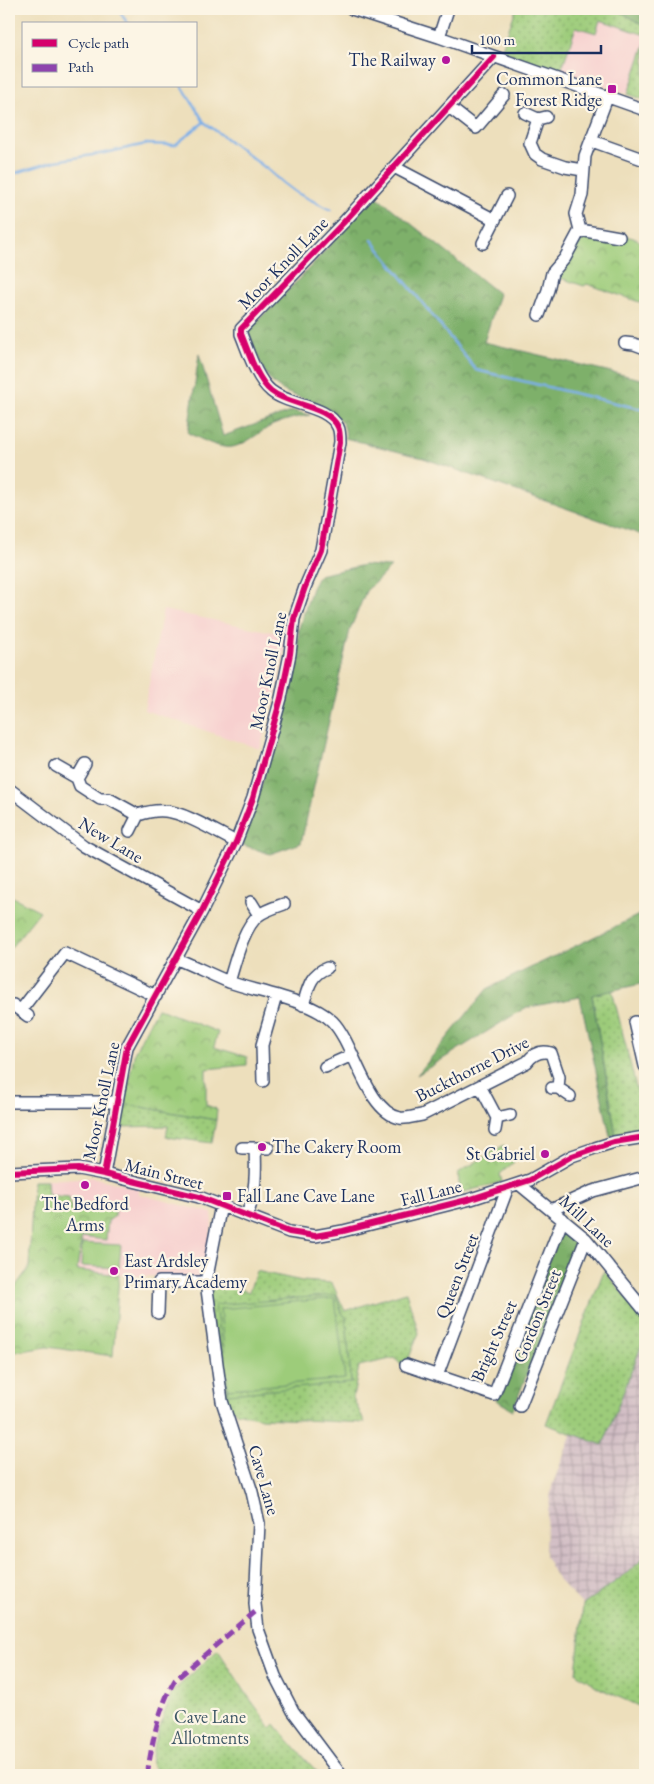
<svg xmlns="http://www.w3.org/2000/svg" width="654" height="1784" font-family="'EB Garamond',serif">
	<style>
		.built { fill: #f7d0cf }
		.industrial { fill: url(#industrial-grid) }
		.grass { fill: url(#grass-dots); stroke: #5c7e6c; fill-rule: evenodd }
		.forest { fill: url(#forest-crowns); stroke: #4c7064 }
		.park { fill: url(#park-crowns); stroke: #5c7e6c }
		.pitch { fill: #9dcc7a; stroke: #5c7e6c }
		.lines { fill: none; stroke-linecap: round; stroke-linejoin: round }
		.stream { stroke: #7bafe8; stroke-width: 2.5 }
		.minor-casing { stroke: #3a496c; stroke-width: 14 }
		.minor { stroke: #fff; stroke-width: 11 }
		.quiet { stroke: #8e44ad; stroke-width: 5; stroke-dasharray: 10 5; stroke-linecap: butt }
		.cycleway-casing { stroke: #fcf5e5; stroke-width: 9 }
		.cycleway { stroke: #d6006c; stroke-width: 6 }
		.poi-dot { fill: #b5179e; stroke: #fcf5e5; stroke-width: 2 }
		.labels { text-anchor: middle; stroke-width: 4.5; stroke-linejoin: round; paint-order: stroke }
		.poi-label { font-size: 18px; fill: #1b2f5e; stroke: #fcf5e5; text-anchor: end }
		.street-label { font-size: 18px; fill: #1b2f5e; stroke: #fcf5e5 }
		.park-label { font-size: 18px; fill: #3c5665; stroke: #fcf5e5 }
	</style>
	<defs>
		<pattern id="industrial-grid" width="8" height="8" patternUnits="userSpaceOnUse" patternTransform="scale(1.25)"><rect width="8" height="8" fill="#d2bec5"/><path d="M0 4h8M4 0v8" fill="none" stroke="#aa9ba3"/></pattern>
		<pattern id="grass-dots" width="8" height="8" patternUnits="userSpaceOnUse" patternTransform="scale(1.25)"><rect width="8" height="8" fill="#9dcc7a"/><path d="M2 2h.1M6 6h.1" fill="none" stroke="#7fa667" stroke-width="1.8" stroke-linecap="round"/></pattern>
		<pattern id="forest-crowns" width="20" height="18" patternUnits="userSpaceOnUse" patternTransform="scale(1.25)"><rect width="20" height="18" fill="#7eb06a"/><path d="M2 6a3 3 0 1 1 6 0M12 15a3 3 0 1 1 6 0" fill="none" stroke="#66905a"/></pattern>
		<pattern id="park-crowns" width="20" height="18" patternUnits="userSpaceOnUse" patternTransform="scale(1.25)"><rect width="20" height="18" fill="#9dcc7a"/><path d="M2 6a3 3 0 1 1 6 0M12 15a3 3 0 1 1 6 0" fill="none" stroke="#7fa667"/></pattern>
	</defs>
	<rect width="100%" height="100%" fill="#fcf5e5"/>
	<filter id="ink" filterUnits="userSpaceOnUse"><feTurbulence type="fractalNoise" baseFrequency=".02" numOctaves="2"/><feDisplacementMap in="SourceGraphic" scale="10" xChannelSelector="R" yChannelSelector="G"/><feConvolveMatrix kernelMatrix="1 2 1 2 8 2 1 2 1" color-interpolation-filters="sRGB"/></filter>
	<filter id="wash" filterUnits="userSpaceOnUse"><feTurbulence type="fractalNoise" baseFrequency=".0096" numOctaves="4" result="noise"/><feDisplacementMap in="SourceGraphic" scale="20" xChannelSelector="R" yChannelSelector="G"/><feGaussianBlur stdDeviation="1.12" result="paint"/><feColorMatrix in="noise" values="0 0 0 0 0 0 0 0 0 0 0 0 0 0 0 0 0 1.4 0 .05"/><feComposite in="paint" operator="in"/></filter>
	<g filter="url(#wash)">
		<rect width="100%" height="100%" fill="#eddfbc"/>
		<path class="built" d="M 600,20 L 645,35 L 645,43 L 628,94 L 561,71 L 576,26 Z
			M 163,610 L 287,635 L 277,689 L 260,749 L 144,710 Z
			M 92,1177 L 139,1189 L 139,1194 L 212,1213 L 213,1221 L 201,1278 L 119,1275 L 113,1356 L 47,1347 L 9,1353 L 9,1295 L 29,1268 L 33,1181 Z"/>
		<path class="industrial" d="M 645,1336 L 645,1557 L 627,1573 L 583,1605 L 558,1580 L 545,1556 L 546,1525 L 552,1486 L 572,1433 L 603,1445 Z"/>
		<path class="grass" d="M 516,9 L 616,9 L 645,26 L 645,35 L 600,20 L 596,33 L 576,27 L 561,71 L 501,51 Z
			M 645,43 L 645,100 L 628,94 Z
			M 612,990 L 645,1123 L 645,1130 L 616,1135 L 592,994 Z
			M 124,1104 L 216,1120 L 212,1143 L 166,1137 L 168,1126 L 120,1127 Z
			M 604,1270 L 645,1321 L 645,1336 L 603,1445 L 546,1424 Z
			M 256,1271 L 302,1281 L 332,1283 L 345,1311 L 406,1292 L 419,1333 L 406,1365 L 406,1371 L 395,1358 L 359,1366 L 353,1398 L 365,1423 L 261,1418 L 236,1412 L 222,1401 L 206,1282 L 215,1280 L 249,1292 ZM 336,1295 L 342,1314 L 346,1318 L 351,1383 Z
			M 645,1557 L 645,1709 L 599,1688 L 576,1673 L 583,1605 L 627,1573 Z
			M 218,1650 L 248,1696 L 271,1728 L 275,1724 C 289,1743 305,1758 320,1775 L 161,1775 L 151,1764 L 154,1743 L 172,1692 Z"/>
		<path class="forest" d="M 616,9 L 638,9 L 645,15 L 645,26 Z
			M 375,195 L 499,294 L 484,342 L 645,380 L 645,536 L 423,458 L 345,438 C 347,429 343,423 337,417 C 319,397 290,400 273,383 C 261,371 254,345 247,330 C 293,289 333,241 375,195 Z
			M 199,354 L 223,436 L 293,411 L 310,415 C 297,417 285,420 273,425 C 258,432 241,450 224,447 C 211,445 199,438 188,433 Z
			M 364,565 L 391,567 L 366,591 L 350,630 L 301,843 L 270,854 L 240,844 L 250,824 L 271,753 L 292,677 L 297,653 L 299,628 L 312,588 L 319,575 Z
			M 645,912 L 645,983 L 592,995 L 616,1135 L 610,1136 L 580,997 L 525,1008 L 417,1075 L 487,989 Z
			M 565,1228 L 578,1241 L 513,1410 L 496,1400 L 561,1229 Z"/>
		<path class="park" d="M 585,236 L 623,240 L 626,236 L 637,239 L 645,247 L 645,304 L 587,284 L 584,286 L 557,277 L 557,275 Z
			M 9,895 L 40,911 L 9,950 Z
			M 157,1008 L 218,1032 L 214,1047 L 247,1057 L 247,1065 L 206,1069 L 206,1105 L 217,1109 L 216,1120 L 124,1104 L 135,1051 Z
			M 504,1145 L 514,1162 L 500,1174 L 502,1182 L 460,1193 L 458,1173 Z
			M 33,1181 L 47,1181 L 48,1195 L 69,1197 L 72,1210 L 115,1202 L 115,1216 L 108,1221 L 106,1240 L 82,1237 L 77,1270 L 119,1275 L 113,1356 L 47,1347 L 9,1353 L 9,1295 L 29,1268 Z
			M 336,1295 L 342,1314 L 346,1317 L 351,1383 L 228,1394 L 215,1305 Z"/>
		<path class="pitch" d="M 82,1243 L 121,1245 L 119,1268 L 81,1266 Z
			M 335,1298 L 345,1379 L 228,1389 L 220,1309 Z"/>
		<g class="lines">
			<path class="stream" d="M 118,9 L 128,24
				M 182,86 L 204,122 L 267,169 L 283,183 L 295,192 L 331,210
				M 9,175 L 55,161 L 105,153 L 146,144 L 175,145 L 204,122
				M 372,240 L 476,370 L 645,410"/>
		</g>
	</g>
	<g filter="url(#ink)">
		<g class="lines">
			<defs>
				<path id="minor" d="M 352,9 L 439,37 L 645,110
					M 439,37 L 448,9
					M 449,107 L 476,128 L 504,95
					M 525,113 L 538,119 L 546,117
					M 538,119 L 530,143 L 535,154 L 542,159 L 565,167 L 583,170
					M 592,141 L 645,160
					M 394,167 L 495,220
					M 580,230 L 619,237
					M 483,243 L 507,196
					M 539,315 L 548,290 L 552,273 L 565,258 L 580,230 L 576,214 L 582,195 L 585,156 L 608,95
					M 625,343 L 634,344 L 645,348
					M 56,766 L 77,778 L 80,786 L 100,799 L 109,799 L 138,815 C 147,812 155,810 165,811 C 184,812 218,833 236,842
					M 77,778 L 85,764
					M 9,789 L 84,846 L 202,911
					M 130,831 L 138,815
					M 251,902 L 259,915
					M 177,959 C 194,966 212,975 229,982 C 258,992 310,1000 332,1021 C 355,1044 366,1111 400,1118 C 407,1119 415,1116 422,1115 L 527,1062 C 533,1054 541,1050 551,1053 L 559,1077 L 558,1088
					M 229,982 C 235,963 243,927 259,915 C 266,910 276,907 284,904
					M 13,1005 L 28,1016
					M 303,1005 C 308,989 310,974 327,968
					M 21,1010 L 65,953 L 156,996
					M 635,1022 L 645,1066
					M 325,1067 L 352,1055
					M 263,1081 L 262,1045 L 276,996
					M 480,1086 L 497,1118 L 495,1130
					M 552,1088 L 558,1088 L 570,1096
					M 9,1102 L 116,1102
					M 497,1118 L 510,1115
					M 242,1148 L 268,1148
					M 9,1172 L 78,1169 L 104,1174 L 199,1197 L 289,1232 L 315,1236 L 343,1231 L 471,1199 L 530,1180 L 572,1156 L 595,1148 L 614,1142 L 645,1137
					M 104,1174 L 127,1047 L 202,911 L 236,842 L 253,798 L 281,698 L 290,654 L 294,619 L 305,587 L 321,550 L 340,442 C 340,437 340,431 338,427 C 328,405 289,406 271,391 C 257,380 248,351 241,334 L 241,329 L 343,223 L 494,57
					M 519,1184 L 586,1239 L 645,1311
					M 221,1205 L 206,1282 L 222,1401 L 252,1492 L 259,1523 L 255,1604 L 258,1629 L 275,1676 L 293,1711 L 341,1775
					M 551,1210 L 593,1191 L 645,1177
					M 247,1215 C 256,1192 256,1173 255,1148
					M 158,1313 L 159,1282 L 206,1282
					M 406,1365 L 494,1395 L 563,1219
					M 437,1376 L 508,1187
					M 520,1406 L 586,1239"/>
			</defs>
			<use href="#minor" class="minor-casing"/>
			<use href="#minor" class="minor"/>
			<path class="quiet" d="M 147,1775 C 152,1744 158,1708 175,1680 L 255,1612"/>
			<defs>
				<path id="cycleway" d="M 9,1172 L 78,1169 L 104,1174 L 199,1197 L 289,1232 L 315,1236 L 343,1231 L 471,1199 L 530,1180 L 572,1156 L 595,1148 L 614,1142 L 645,1137
					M 104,1174 L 127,1047 L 202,911 L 236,842 L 253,798 L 281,698 L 290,654 L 294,619 L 305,587 L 321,550 L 340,442 C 340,437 340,431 338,427 C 328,405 289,406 271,391 C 257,380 248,351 241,334 L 241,329 L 343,223 L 494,57"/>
			</defs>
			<use href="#cycleway" class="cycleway-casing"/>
			<use href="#cycleway" class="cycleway"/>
		</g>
	</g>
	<g class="poi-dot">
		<circle cx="446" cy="60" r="5"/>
		<rect x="607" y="84" width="10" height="10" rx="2.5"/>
		<circle cx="262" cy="1147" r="5"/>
		<circle cx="545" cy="1154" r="5"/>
		<circle cx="85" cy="1185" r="5"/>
		<rect x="222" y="1191" width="10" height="10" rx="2.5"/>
		<circle cx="114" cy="1271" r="5"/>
	</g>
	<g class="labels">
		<g class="poi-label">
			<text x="436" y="66">The Railway</text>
			<text x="602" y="85">Common Lane<tspan x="602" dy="21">Forest Ridge</tspan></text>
			<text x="272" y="1153" text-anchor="start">The Cakery Room</text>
			<text x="535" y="1160">St Gabriel</text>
			<text x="237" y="1202" text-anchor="start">Fall Lane Cave Lane</text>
			<text x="85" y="1210" text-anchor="middle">The Bedford<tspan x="85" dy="21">Arms</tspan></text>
			<text x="124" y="1267" text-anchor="start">East Ardsley<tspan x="124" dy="21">Primary Academy</tspan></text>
		</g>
		<g class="street-label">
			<text transform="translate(283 263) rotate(-46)" y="6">Moor Knoll Lane</text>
			<text transform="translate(268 671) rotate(-78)" y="6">Moor Knoll Lane</text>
			<text transform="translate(111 840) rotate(31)" y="6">New Lane</text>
			<text transform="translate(472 1069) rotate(-27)" y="6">Buckthorne Drive</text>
			<text transform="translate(101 1101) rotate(-78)" y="6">Moor Knoll Lane</text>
			<text transform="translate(164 1174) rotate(14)" y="6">Main Street</text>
			<text transform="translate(431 1193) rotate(-14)" y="6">Fall Lane</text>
			<text transform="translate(587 1221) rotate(43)" y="6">Mill Lane</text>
			<text transform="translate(457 1276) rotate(-69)" y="6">Queen Street</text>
			<text transform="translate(537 1316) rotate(-68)" y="6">Gordon Street</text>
			<text transform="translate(494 1341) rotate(-66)" y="6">Bright Street</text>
			<text transform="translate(264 1480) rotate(74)" y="6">Cave Lane</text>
		</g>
		<g class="park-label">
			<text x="210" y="1723">Cave Lane<tspan x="210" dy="21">Allotments</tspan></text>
		</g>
	</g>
	<rect width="654" height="1784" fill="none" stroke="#fcf5e5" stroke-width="30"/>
	<rect x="22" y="22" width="175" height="65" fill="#fcf5e5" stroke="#a2a6af"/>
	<rect x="32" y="39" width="25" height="8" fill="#d6006c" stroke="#a2a6af"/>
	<text x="68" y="48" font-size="15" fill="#1b2f5e">Cycle path</text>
	<rect x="32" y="64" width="25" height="8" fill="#8e44ad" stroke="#a2a6af"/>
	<text x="68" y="72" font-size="15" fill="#1b2f5e">Path</text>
	<path d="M472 45v8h129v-8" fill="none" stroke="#1b2f5e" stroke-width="2.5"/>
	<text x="479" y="45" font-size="15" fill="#1b2f5e" stroke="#fcf5e5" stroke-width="4" paint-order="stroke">100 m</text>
</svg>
